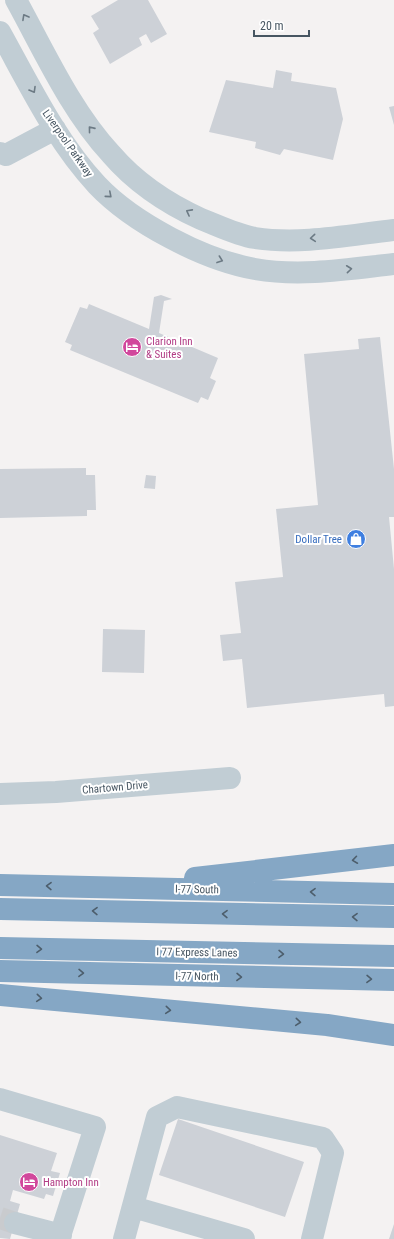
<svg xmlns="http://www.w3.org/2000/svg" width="394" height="1239" font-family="'Roboto Condensed',sans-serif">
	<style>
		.building { fill: #cdd1d7 }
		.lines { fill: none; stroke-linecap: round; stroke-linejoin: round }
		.minor-tunnel { stroke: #c9cbce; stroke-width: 22; stroke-dasharray: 22 11; stroke-linecap: butt }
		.minor { stroke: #c1cdd4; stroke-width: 22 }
		.highway { stroke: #85a7c5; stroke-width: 22 }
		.oneway { stroke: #6c7a84 }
		.oneway2 { stroke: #4d5e6c }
		.labels { text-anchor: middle; stroke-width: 4; stroke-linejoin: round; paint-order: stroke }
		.street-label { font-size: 11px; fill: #475662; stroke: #fff }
		.hotel-label { font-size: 11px; fill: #b23c85; stroke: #fff; text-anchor: start }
		.shop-label { font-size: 11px; fill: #366cbe; stroke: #fff; text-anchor: end }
	</style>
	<rect width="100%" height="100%" fill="#f4f2f2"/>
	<path class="building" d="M 118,0 L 148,0 L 167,34 L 151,43 L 146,34 L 139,38 L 142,45 L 110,64 L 93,33 L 99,29 L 91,16 Z
		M 276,70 L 292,73 L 291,81 L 336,88 L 343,119 L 333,160 L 284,149 L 280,155 L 255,148 L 256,142 L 209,132 L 226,80 L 273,88 Z
		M 394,106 L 394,125 L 389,107 Z
		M 161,295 L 172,299 L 164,301 L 159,333 L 218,358 L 210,378 L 216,381 L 208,400 L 201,397 L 198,403 L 70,350 L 72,345 L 65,342 L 80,307 L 87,309 L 89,304 L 149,329 L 154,297 Z
		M 380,337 L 394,469 L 394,517 L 389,517 L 394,569 L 394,706 L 385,707 L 384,694 L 247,708 L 242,659 L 223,661 L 220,635 L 241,633 L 235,582 L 283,577 L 276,509 L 318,505 L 304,354 L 359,349 L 358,339 Z
		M 86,468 L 86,475 L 95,475 L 96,510 L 87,510 L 87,516 L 0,518 L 0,469 Z
		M 146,475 L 156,476 L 155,489 L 144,488 Z
		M 103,629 L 145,630 L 144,673 L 102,672 Z
		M 178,1119 L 304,1162 L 285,1217 L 159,1175 Z
		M 0,1135 L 57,1153 L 51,1171 L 60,1173 L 53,1196 L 46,1194 L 44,1199 L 13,1190 L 10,1201 L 20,1204 L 10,1239 L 0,1238 Z
		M 394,1224 L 394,1239 L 389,1239 Z"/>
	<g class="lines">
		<path class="minor-tunnel" d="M 0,1218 L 15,1223"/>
		<path class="minor" d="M 16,0 C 44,51 71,111 111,154 C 135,182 168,204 201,219 C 219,226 237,235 255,238 C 301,245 349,235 394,230
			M 0,32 C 29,84 56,141 97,185 C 133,223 204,260 255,269 C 301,277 349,269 394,264
			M 0,153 L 6,155 L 55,129
			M 0,794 L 56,792 L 230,778
			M 0,1099 L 95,1127 L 59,1239
			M 133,1207 L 244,1239
			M 15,1223 L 61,1235
			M 124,1239 L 157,1117 L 177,1107 L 323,1138 L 333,1153 L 312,1239"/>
		<path class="highway" d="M 195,878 L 394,855
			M 0,885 L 394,894
			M 0,909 L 394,917
			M 0,948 L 394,956
			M 0,971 L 394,980
			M 0,995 L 327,1025 L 394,1035"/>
	</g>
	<defs><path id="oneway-chevron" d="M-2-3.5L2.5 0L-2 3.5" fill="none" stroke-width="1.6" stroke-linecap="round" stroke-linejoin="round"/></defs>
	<g class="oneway">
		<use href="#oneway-chevron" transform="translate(25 17) rotate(-119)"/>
		<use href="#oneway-chevron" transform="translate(33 90) rotate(60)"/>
		<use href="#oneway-chevron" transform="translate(91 129) rotate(-129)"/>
		<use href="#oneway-chevron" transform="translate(109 195) rotate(41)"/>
		<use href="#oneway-chevron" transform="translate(189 212) rotate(-152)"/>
		<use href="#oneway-chevron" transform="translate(313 238) rotate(175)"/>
		<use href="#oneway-chevron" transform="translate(220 260) rotate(20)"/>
		<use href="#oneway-chevron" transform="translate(349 269) rotate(-6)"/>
	</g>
	<g class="oneway2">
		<use href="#oneway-chevron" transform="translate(355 860) rotate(172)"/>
		<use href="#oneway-chevron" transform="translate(49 886) rotate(-179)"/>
		<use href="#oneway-chevron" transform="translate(313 892) rotate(-179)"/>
		<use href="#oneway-chevron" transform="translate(95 911) rotate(-179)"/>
		<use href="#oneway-chevron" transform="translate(225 914) rotate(-179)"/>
		<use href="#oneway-chevron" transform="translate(355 917) rotate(-179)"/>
		<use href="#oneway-chevron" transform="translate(39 949) rotate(1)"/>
		<use href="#oneway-chevron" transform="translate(281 954) rotate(1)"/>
		<use href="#oneway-chevron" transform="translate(81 973) rotate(1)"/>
		<use href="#oneway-chevron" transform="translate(239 977) rotate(1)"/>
		<use href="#oneway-chevron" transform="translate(369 979) rotate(1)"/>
		<use href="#oneway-chevron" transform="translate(39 998) rotate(5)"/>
		<use href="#oneway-chevron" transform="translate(168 1010) rotate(5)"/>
		<use href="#oneway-chevron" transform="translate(298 1022) rotate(5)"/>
	</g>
	<defs>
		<symbol id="hotel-disc" viewBox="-11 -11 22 22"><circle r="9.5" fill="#d1479c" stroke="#fff"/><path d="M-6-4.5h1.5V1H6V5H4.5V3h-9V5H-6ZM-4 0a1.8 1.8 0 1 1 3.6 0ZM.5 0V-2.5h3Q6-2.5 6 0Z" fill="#fff"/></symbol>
		<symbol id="shop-disc" viewBox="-11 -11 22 22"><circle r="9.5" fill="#3f7fe0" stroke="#fff"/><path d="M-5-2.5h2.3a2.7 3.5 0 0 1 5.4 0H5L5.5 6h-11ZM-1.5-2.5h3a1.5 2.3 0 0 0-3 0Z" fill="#fff"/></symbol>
	</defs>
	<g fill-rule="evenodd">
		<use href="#hotel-disc" x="121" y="336" width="22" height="22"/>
		<use href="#shop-disc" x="345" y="528" width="22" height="22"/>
		<use href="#hotel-disc" x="18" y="1171" width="22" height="22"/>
	</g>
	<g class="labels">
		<g class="street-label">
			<text transform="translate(68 143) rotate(55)" y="4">Liverpool Parkway</text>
			<text transform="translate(115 787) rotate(-5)" y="4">Chartown Drive</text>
			<text transform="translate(197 889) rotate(1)" y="4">I-77 South</text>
			<text transform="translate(197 952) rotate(1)" y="4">I 77 Express Lanes</text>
			<text transform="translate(197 976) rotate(1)" y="4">I-77 North</text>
		</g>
		<g class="hotel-label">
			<text x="146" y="345">Clarion Inn<tspan x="146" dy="13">&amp; Suites</tspan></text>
			<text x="43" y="1186">Hampton Inn</text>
		</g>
		<g class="shop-label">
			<text x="342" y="543">Dollar Tree</text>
		</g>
	</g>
	<path d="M254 30v6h55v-6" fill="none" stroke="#475662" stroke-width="2"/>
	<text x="260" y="30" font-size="12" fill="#475662" stroke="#ffffff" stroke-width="3" paint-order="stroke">20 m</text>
</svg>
